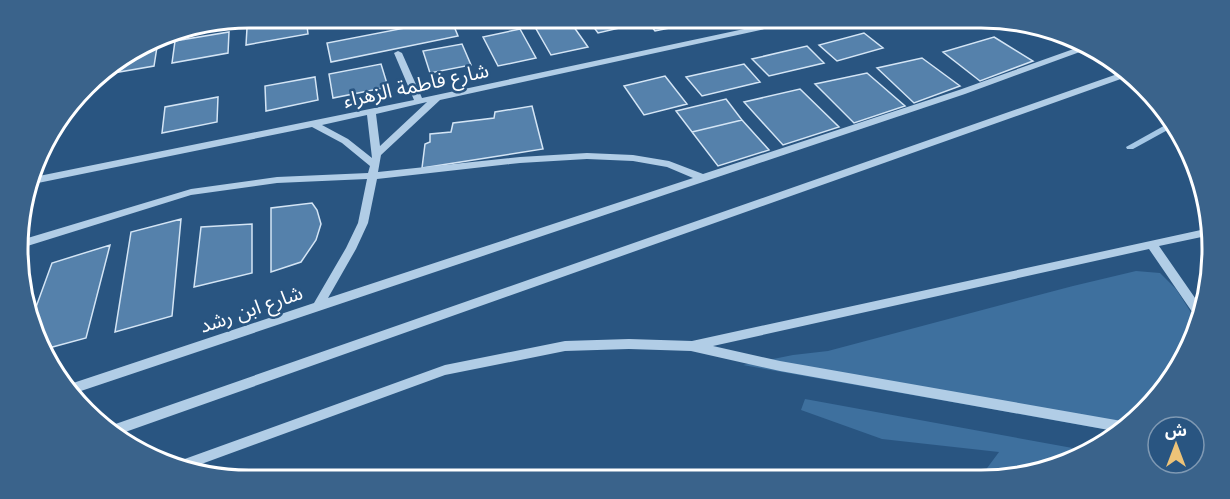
<svg xmlns="http://www.w3.org/2000/svg" width="1230" height="499" font-family="'PT Sans','Noto Sans Arabic',sans-serif">
	<style>
		.green { fill: #3e709e }
		.lines { fill: none; stroke-linecap: round; stroke-linejoin: round }
		.stream { fill: #a6c8e6; fill-rule: evenodd }
		.building { fill: #5581ab; stroke: #d4e5f5; stroke-width: 1.5 }
		.minor { fill: #b1cde6; fill-rule: evenodd }
		.labels { text-anchor: middle; stroke-width: 5; stroke-linejoin: round; paint-order: stroke }
		.street-label { font-size: 20px; fill: #fff; stroke: #295581 }
		.rim { fill: none; stroke: #fff; stroke-width: 3 }
	</style>
	<rect width="100%" height="100%" fill="#295581"/>
	<path class="green" d="M 1136,271 L 1160,273 L 1176,289 L 1199,325 C 1179,365 1159,408 1120,432 L 743,365 L 793,355 L 828,351 L 1073,286 Z
		M 805,399 L 1089,451 C 1056,472 1018,479 979,479 L 999,452 L 882,439 L 801,410 Z"/>
	<g class="lines">
		<path class="stream" d="M 1169,123 L 1173,127 L 1133,149 L 1127,149 L 1126,147 Z"/>
	</g>
	<path class="building" d="M 306,18 L 308,34 L 246,45 L 247,28 Z
		M 587,18 L 626,18 L 632,25 L 598,33 Z
		M 645,18 L 684,18 L 689,24 L 655,31 Z
		M 451,19 L 458,36 L 331,62 L 327,43 Z
		M 569,20 L 588,47 L 551,55 L 535,27 Z
		M 520,29 L 536,58 L 498,66 L 483,37 Z
		M 229,32 L 228,53 L 172,63 L 175,41 Z
		M 864,33 L 883,48 L 837,61 L 819,45 Z
		M 994,37 L 1033,61 L 980,81 L 943,52 Z
		M 462,44 L 471,65 L 430,73 L 423,51 Z
		M 807,46 L 824,63 L 769,76 L 752,59 Z
		M 157,47 L 154,66 L 96,76 L 140,50 Z
		M 922,58 L 960,86 L 914,103 L 877,68 Z
		M 381,64 L 388,87 L 333,98 L 329,74 Z
		M 744,64 L 760,82 L 702,96 L 686,77 Z
		M 867,73 L 905,106 L 854,123 L 815,84 Z
		M 665,76 L 687,104 L 644,115 L 624,86 Z
		M 315,77 L 318,100 L 266,111 L 265,86 Z
		M 800,89 L 839,127 L 783,145 L 744,102 Z
		M 218,97 L 217,122 L 162,133 L 165,107 Z
		M 726,99 L 742,120 L 692,132 L 676,111 Z
		M 532,106 L 543,149 L 422,168 L 425,144 L 430,142 L 430,134 L 451,132 L 453,123 L 494,118 L 495,112 Z
		M 742,120 L 769,150 L 718,166 L 692,132 Z
		M 312,203 L 317,210 L 321,224 L 316,240 L 301,262 L 271,272 L 271,208 Z
		M 181,219 L 172,316 L 115,332 L 131,232 Z
		M 252,224 L 252,273 L 194,287 L 201,227 Z
		M 110,245 L 86,338 L 45,349 L 32,318 L 52,263 Z"/>
	<g class="lines">
		<path class="minor" d="M 796,18 L 810,18 L 806,20 L 440,100 L 381,155 L 378,172 L 520,157 L 587,153 L 633,155 L 669,161 L 703,174 L 959,90 L 1082,46 L 1088,49 L 965,94 L 72,394 L 64,386 L 314,303 L 346,248 L 358,223 L 367,179 L 277,183 L 191,195 L 21,248 L 21,240 L 191,189 L 277,177 L 368,173 L 370,166 L 342,143 L 312,127 L 33,184 L 34,177 L 414,100 L 394,53 L 398,51 L 402,53 L 422,98 ZM 427,102 L 380,146 L 376,114 ZM 367,115 L 372,158 L 348,139 L 322,125 ZM 587,159 L 633,161 L 667,167 L 693,178 L 328,298 L 356,249 L 368,223 L 377,179 L 520,163 Z
			M 1126,71 L 1132,75 L 114,436 L 104,428 Z
			M 1210,228 L 1211,235 L 1159,246 L 1202,308 L 1200,320 L 1197,319 L 1149,249 L 713,346 L 780,361 L 1133,423 L 1120,432 L 780,371 L 691,351 L 629,349 L 565,351 L 445,375 L 185,470 L 175,469 L 168,465 L 445,365 L 565,341 L 629,339 L 692,341 Z"/>
	</g>
	<g class="labels">
		<g class="street-label">
			<text transform="translate(416 85) rotate(-12)" y="7">شارع فاطمة الزهراء</text>
			<text transform="translate(251 309) rotate(-19)" y="7">شارع ابن رشد</text>
		</g>
	</g>
	<path d="M0 0H1230V499H0ZM249 28H981A221 221 0 0 1 1202 249V249A221 221 0 0 1 981 470H249A221 221 0 0 1 28 249V249A221 221 0 0 1 249 28Z" fill="#3a638b" fill-rule="evenodd"/>
	<path class="rim" d="M249 28H981A221 221 0 0 1 1202 249V249A221 221 0 0 1 981 470H249A221 221 0 0 1 28 249V249A221 221 0 0 1 249 28Z"/>
	<g transform="translate(1176 445)"><circle r="28" fill="#295581" stroke="#7f99b3" stroke-width="1.5"/>
	<path d="M0-4.5L10 22L0 15L-10 22Z" fill="#edc378"/>
	<text y="-9" font-size="16" font-weight="bold" text-anchor="middle" fill="#ffffff">ش</text>
	</g>
</svg>
